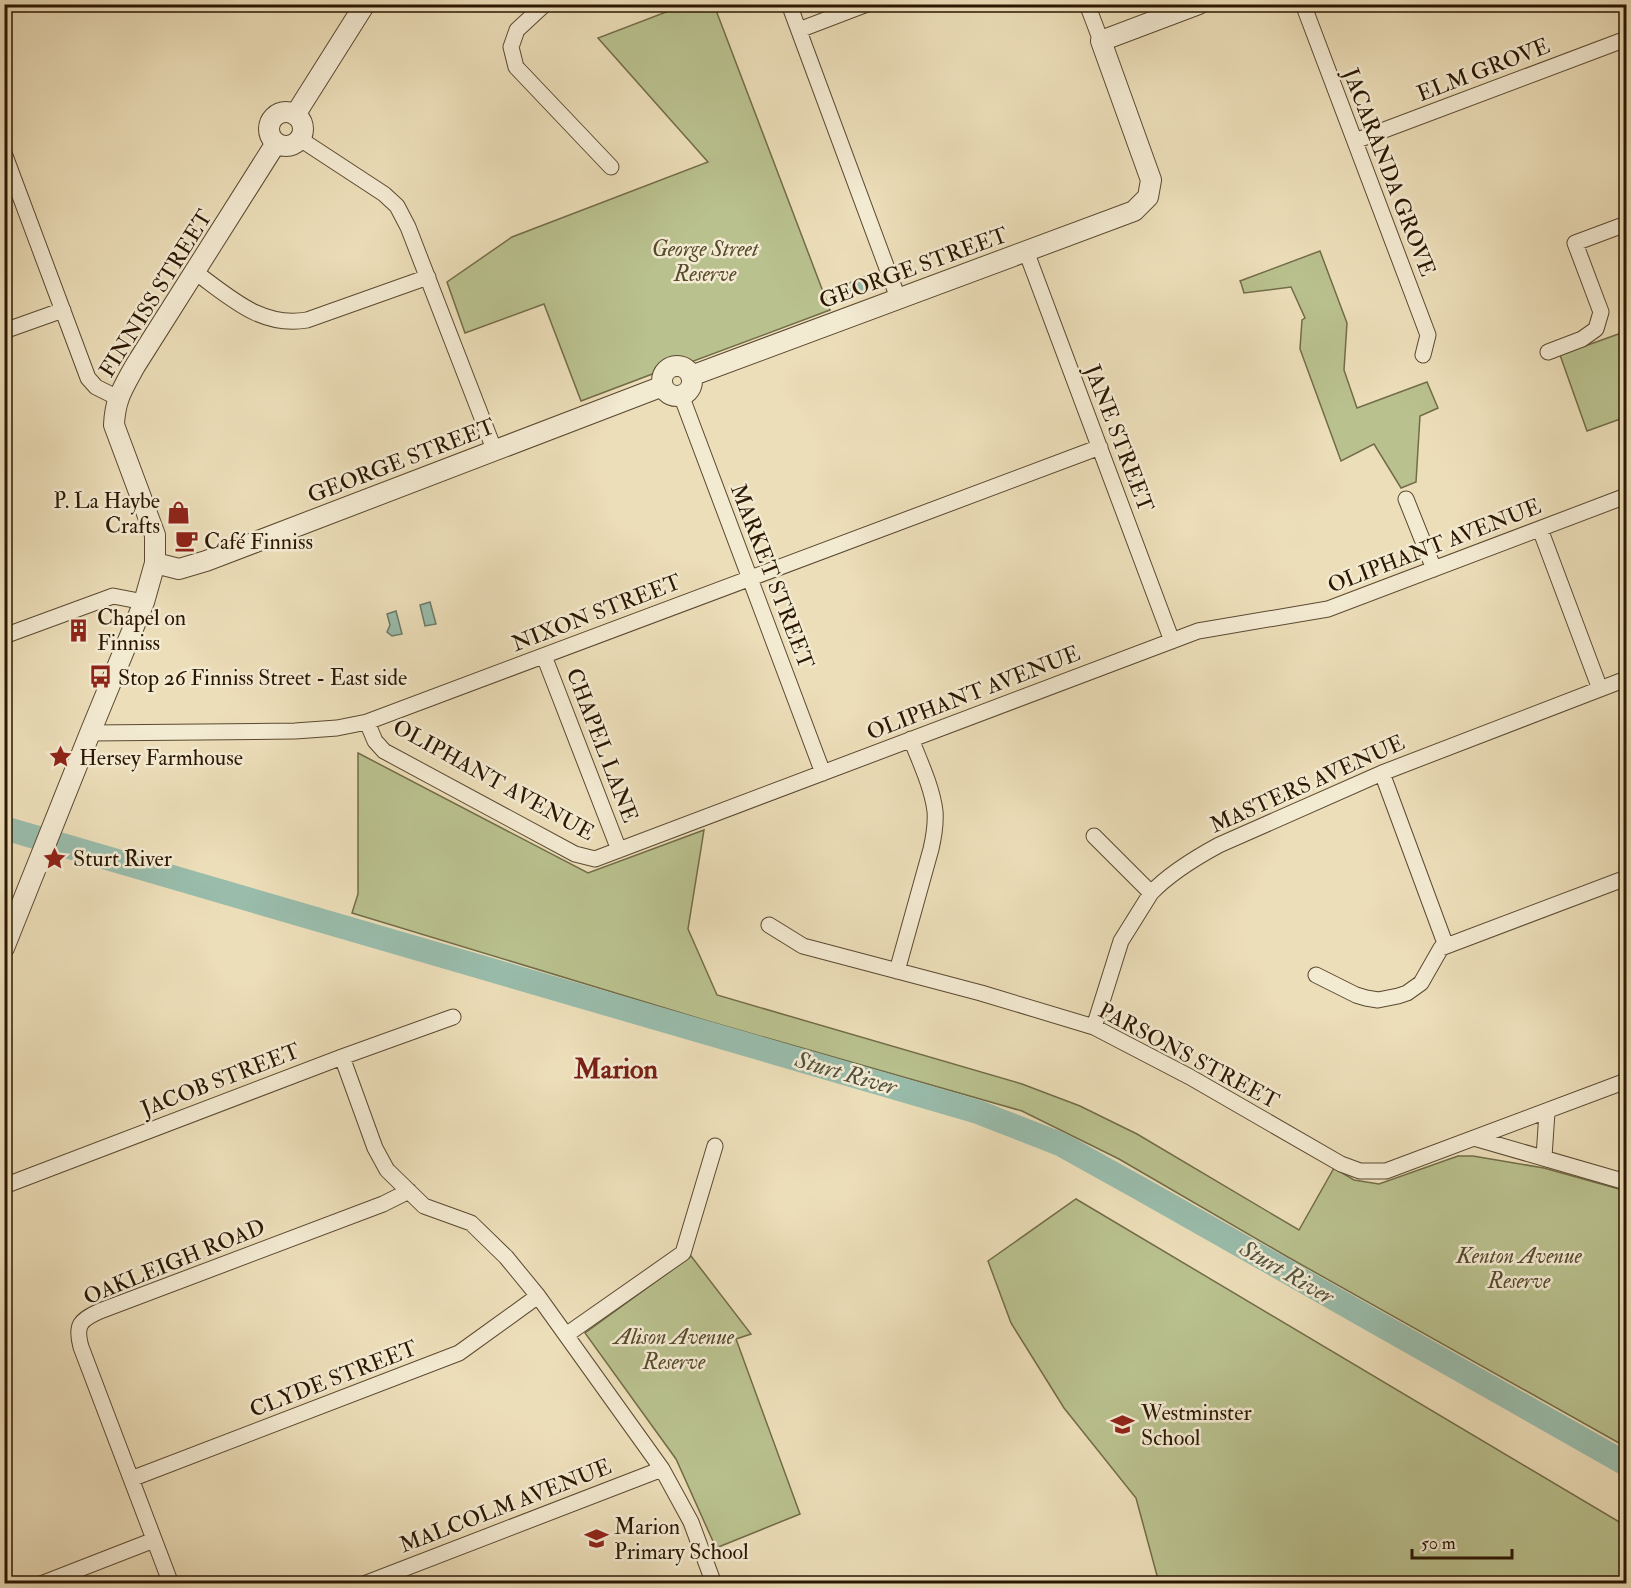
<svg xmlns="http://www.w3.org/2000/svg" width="1631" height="1588" font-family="'IM FELL Double Pica',serif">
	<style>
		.green { fill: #b9c18e; stroke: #726c48; stroke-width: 1.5 }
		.water { fill: #99bcab; stroke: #6d7a67; stroke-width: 1.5 }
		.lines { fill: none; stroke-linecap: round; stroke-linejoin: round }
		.river { stroke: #99bcab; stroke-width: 24 }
		.minor-casing { stroke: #5b4930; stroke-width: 17 }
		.tertiary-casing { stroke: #5b4930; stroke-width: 22 }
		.minor { stroke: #f3ead2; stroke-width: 15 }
		.tertiary { stroke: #f3ead2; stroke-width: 20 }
		.labels { text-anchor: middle; stroke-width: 5; stroke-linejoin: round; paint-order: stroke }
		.street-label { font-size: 22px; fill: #2b1702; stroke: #f3ead2 }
		.park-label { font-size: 22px; font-style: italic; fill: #564a2c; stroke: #f3ead2 }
		.poi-label { font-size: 22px; fill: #2b1702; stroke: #f3ead2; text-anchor: start }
		.water-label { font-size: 24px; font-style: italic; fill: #52513d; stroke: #f3ead2 }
		.district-label { font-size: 28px; font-weight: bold; fill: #7a1f14; stroke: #f3ead2 }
	</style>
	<rect width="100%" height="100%" fill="#ecdeb9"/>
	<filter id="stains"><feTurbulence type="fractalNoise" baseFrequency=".00333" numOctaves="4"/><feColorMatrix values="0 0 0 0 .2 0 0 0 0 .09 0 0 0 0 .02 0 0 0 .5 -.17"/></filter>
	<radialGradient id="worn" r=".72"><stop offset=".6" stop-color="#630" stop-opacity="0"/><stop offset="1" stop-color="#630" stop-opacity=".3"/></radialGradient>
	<path class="green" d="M 687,4 L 714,5 L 830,310 L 691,362 C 678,358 664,364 655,373 L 581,401 L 544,304 L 465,333 L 447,282 L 512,237 L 708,162 L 598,38 Z
		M 1320,251 L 1347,323 L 1344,370 L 1357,408 L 1427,382 L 1438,408 L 1420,416 L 1416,482 L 1401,488 L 1374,444 L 1341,461 L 1300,349 L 1302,320 L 1305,318 L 1291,287 L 1244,293 L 1241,283 L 1240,281 Z
		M 1624,332 L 1626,339 L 1626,417 L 1587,431 L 1560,355 Z
		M 358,753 L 588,873 L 704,830 L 688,929 L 717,995 L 1022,1084 L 1080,1106 L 1137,1134 L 1299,1230 L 1334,1168 L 1354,1180 L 1379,1184 L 1458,1156 L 1473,1156 L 1544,1168 L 1626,1191 L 1626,1447 L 1286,1256 L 1119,1159 L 1022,1111 L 711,1022 L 352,913 L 358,894 Z
		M 1076,1199 L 1626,1526 L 1626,1583 L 1159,1583 L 1136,1498 L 1064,1408 L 1011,1323 L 988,1261 Z
		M 691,1256 L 751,1334 L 736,1339 L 800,1514 L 716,1548 L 676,1459 L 585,1333 Z"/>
	<path class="water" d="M 866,276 L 872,289 L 850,296 L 847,284 Z
		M 430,602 L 436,624 L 425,626 L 420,605 Z
		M 396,611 L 402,634 L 392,636 L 387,632 L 390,625 L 387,614 Z"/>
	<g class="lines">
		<path class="river" d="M 4,828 L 978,1112 L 1060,1144 L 1141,1189 L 1626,1464"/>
		<defs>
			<path id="minor" d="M 545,4 L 517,30 L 511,47 L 516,67 L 611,167
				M 789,4 L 898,298
				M 1087,4 L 1101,41
				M 1303,4 L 1428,335 L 1423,355
				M 799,30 L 867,4
				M 300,139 L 384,194 L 397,206 L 408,227 L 494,449
				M 1355,141 L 1626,39
				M 4,153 L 88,378 L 96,387 L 118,398
				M 1026,251 L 1172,641
				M 195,272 C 230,297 261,328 307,320 L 428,277
				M 4,331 L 63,310
				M 1548,352 L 1582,339 L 1596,329 L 1601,312 L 1575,243 L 1626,224
				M 681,395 L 823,773
				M 1406,499 L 1434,569
				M 1540,529 L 1600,689
				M 4,636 L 113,596 L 144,602
				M 544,656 L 619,850
				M 367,722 L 375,741 L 384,751 L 575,854 L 595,859 L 1198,631 L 1328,609 L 1626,496
				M 90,733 L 295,731 L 337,728 L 367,722 L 1100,447
				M 1382,773 L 1446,946
				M 1094,836 L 1151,893
				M 769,925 L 803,946 L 981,993 L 1094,1027 L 1190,1077 L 1341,1164 L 1360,1171 L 1386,1171 L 1626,1081
				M 897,971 L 931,849 C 934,836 936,824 935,811 C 932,787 920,762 911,739
				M 1316,975 L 1356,995 L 1366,998 L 1378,1000 L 1398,996 L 1407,993 L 1421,983 L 1441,948 L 1626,878
				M 1094,1027 L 1121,941 L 1151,893 C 1170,873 1195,858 1219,845 L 1382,773 L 1626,679
				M 342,1057 L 375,1148 L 387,1170 L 424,1206 L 471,1223 L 506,1257 L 538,1296 L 662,1469 L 691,1522 L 714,1584
				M 1474,1138 L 1626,1182
				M 1544,1157 L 1547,1112
				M 4,1186 L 342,1057 L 453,1017
				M 566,1335 L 683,1253 L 715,1146
				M 131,1479 L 459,1353 L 538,1296
				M 41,1584 L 154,1540
				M 171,1584 L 81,1347 C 75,1325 80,1320 100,1311 L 383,1204 L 409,1191
				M 364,1584 L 662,1469"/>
			<path id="tertiary" d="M269 129a17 17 0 1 1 34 0a17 17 0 1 1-34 0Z
				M 295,115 L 365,4
				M662 381a15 15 0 1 1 30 0a15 15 0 1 1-30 0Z
				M 691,376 L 1134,211 L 1148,197 L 1151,180 L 1101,41 L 1199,4
				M 155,563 L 179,569 L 206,561 L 663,386
				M 4,948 L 90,733 L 144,602 L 155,563 L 155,535 L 114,425 C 115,399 123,388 135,366 L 276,143"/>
		</defs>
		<use href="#minor" class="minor-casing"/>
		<use href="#tertiary" class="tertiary-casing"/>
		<use href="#minor" class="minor"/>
		<use href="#tertiary" class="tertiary"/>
	</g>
	<defs>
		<symbol id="shop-bare" viewBox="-9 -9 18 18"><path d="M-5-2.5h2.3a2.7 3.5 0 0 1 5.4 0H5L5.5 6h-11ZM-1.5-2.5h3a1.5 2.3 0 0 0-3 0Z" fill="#8f2418" stroke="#f3ead2" stroke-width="2.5" paint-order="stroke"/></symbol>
		<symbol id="cafe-bare" viewBox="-9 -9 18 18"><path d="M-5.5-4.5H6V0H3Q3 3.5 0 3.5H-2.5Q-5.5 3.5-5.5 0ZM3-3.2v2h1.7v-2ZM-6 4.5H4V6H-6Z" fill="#8f2418" stroke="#f3ead2" stroke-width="2.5" paint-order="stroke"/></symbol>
		<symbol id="building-bare" viewBox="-9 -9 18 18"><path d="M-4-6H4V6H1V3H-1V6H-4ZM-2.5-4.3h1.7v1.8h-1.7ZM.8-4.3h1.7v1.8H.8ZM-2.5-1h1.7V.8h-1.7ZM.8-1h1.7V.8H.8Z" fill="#8f2418" stroke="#f3ead2" stroke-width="2.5" paint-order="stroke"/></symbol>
		<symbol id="bus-bare" viewBox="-9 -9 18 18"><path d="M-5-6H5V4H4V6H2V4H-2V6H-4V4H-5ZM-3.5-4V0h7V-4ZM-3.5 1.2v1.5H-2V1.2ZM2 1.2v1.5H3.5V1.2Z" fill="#8f2418" stroke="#f3ead2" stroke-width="2.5" paint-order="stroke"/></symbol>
		<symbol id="sight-bare" viewBox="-9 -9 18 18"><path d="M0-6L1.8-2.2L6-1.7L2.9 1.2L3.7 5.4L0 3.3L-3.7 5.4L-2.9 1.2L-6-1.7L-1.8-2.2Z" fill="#8f2418" stroke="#f3ead2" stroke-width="2.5" paint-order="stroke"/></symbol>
		<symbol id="school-bare" viewBox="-9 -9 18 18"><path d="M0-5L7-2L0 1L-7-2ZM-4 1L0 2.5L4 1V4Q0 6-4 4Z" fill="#8f2418" stroke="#f3ead2" stroke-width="2.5" paint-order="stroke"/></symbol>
	</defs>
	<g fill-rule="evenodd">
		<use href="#shop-bare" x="162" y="496" width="33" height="33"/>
		<use href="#cafe-bare" x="170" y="524" width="33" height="33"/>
		<use href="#building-bare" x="62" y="614" width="33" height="33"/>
		<use href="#bus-bare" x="84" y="660" width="33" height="33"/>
		<use href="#sight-bare" x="44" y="740" width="33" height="33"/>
		<use href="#sight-bare" x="38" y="842" width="33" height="33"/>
		<use href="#school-bare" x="1106" y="1408" width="33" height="33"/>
		<use href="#school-bare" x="580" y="1522" width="33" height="33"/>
	</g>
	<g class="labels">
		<g class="street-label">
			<text transform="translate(1483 69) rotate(-21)" y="8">ELM GROVE</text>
			<text transform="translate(1390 172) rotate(69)" y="8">JACARANDA GROVE</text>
			<text transform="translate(913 267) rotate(-20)" y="8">GEORGE STREET</text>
			<text transform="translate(155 293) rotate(-58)" y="8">FINNISS STREET</text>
			<text transform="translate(1120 438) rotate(69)" y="8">JANE STREET</text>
			<text transform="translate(401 460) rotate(-21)" y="8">GEORGE STREET</text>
			<text transform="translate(1434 545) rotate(-21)" y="8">OLIPHANT AVENUE</text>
			<text transform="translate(773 576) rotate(69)" y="8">MARKET STREET</text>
			<text transform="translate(596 612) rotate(-21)" y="8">NIXON STREET</text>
			<text transform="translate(973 692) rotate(-21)" y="8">OLIPHANT AVENUE</text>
			<text transform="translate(603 745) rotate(69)" y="8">CHAPEL LANE</text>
			<text transform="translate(494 779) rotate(29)" y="8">OLIPHANT AVENUE</text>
			<text transform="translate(1307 783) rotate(-24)" y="8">MASTERS AVENUE</text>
			<text transform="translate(1189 1055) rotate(28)" y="8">PARSONS STREET</text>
			<text transform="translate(220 1079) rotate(-21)" y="8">JACOB STREET</text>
			<text transform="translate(174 1261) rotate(-22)" y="8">OAKLEIGH ROAD</text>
			<text transform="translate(333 1378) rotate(-21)" y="8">CLYDE STREET</text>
			<text transform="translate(505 1505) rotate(-21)" y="8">MALCOLM AVENUE</text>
		</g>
		<g class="park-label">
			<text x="705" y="256">George Street<tspan x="705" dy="25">Reserve</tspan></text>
			<text x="1519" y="1263">Kenton Avenue<tspan x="1519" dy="25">Reserve</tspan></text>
			<text x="674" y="1344">Alison Avenue<tspan x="674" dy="25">Reserve</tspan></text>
		</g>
		<g class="poi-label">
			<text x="160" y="508" text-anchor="end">P. La Haybe<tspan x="160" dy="25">Crafts</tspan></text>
			<text x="204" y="549">Café Finniss</text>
			<text x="97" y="625">Chapel on<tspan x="97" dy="25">Finniss</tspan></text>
			<text x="118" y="685">Stop 26 Finniss Street - East side</text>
			<text x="79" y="765">Hersey Farmhouse</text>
			<text x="73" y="866">Sturt River</text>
			<text x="1141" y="1420">Westminster<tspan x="1141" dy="25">School</tspan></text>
			<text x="614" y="1534">Marion<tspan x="614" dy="25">Primary School</tspan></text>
		</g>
		<g class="water-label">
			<text transform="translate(846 1073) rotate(16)" y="8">Sturt River</text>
			<text transform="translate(1287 1272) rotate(30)" y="8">Sturt River</text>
		</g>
		<g class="district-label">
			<text x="616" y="1078">Marion</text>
		</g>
	</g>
	<rect width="1631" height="1588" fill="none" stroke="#ecdeb9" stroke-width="24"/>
	<rect x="6" y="6" width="1619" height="1576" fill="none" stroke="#2b1702" stroke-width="3"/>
	<rect x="12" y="12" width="1607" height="1564" fill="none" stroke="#2b1702" stroke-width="1.5"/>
	<path d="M1412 1549v9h100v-9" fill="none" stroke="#2b1702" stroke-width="3"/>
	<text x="1421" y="1549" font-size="18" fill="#2b1702" stroke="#f3ead2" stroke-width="4.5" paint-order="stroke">50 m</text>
	<rect width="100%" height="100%" filter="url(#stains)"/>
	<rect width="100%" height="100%" fill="url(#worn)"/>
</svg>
